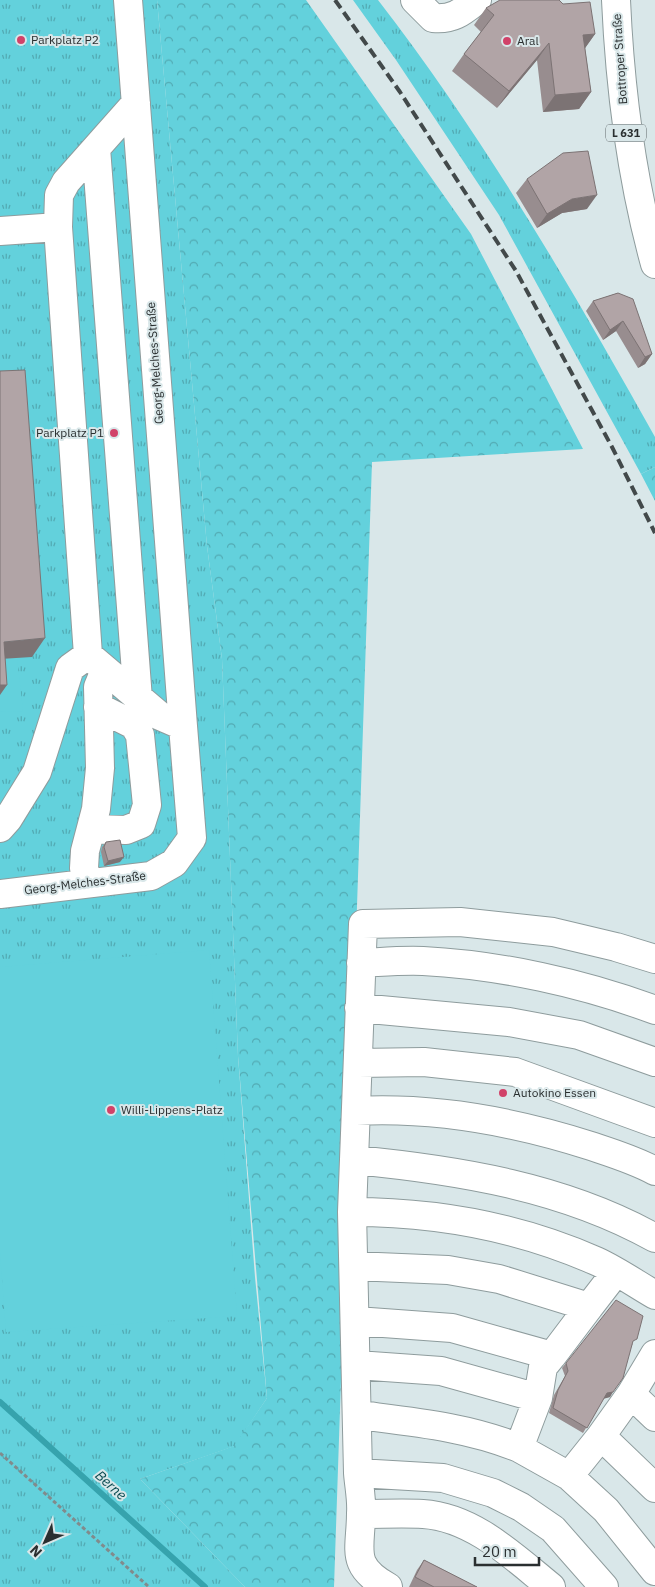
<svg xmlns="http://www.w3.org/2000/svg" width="655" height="1587" font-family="'IBM Plex Sans',sans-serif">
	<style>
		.grass { fill: url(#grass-tufts) }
		.forest { fill: url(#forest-crowns) }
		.garden { fill: #63d1dc }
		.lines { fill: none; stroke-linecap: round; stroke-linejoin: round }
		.stream { stroke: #36a3ad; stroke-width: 6 }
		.minor-casing { stroke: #8e9c9d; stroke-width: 30 }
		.major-casing { stroke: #8e9c9d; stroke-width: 30 }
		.path { stroke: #818b8c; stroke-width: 3; stroke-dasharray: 4 2.5; stroke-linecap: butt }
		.minor { stroke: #fff; stroke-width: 28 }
		.major { stroke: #fff; stroke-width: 28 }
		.rail { stroke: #42494a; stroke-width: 4; stroke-dasharray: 10 5; stroke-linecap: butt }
		.wall { fill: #988d8f }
		.shaded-wall { fill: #7c7374 }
		.building { fill: #b1a4a6; stroke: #7c7374 }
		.poi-dot { fill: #d14269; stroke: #d9e7e9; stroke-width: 2 }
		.labels { text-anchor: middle; stroke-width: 4; stroke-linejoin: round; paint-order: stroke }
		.shield { fill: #d9e7e9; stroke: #5e6668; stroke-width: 1 }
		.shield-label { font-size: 11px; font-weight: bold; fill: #2a2f30 }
		.poi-label { font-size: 12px; fill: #2a2f30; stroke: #d9e7e9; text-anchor: start }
		.street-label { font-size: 12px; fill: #2a2f30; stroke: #d9e7e9 }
		.water-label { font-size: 14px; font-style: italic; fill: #0a4b51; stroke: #d9e7e9 }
	</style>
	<defs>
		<pattern id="grass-tufts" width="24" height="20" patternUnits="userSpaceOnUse" patternTransform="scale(1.25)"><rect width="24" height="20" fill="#63d1dc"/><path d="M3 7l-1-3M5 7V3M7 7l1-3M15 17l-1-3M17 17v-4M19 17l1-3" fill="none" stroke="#52aab3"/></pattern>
		<pattern id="forest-crowns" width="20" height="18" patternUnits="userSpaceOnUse" patternTransform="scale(1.25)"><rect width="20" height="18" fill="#63d1dc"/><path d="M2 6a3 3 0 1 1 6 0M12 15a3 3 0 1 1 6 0" fill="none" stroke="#52aab3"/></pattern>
	</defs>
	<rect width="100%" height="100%" fill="#d9e7e9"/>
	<path class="grass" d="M 0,0 L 157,0 L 207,546 L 222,659 L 238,1056 L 255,1277 L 267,1398 L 235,1446 L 140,1479 L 245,1587 L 0,1587 Z
		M 353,0 L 378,0 C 484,137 571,287 655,437 L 655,467 L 641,474 L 499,215 L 396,60 Z"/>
	<path class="forest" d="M 157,0 L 306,0 L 471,234 L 583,449 L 372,462 L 334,1587 L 245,1587 L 140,1479 L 234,1446 L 267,1398 L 238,1056 L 222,659 L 207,546 Z
		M 655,467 L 655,501 L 641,474 Z"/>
	<path class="garden" d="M 0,509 L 23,711 L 0,712 Z
		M 209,950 L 237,1316 L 6,1332 L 0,1253 L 0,967 Z"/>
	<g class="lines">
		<path class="stream" d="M 0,1402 L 205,1587"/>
		<defs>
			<path id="minor" d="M 415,0 L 433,18 C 453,20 462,12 477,0
				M 96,148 L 138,699
				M 0,231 L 58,227
				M 88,655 L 160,716 L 183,726 L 128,0
				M 88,655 L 58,227 L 59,195 L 66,182 L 136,103
				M 0,828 L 8,819 L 37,772 L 70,668 L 88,655
				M 91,829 L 126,830 L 141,824 L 147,805 L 140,735 L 134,725 L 98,707
				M 88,883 L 84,868 L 85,851 L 96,809 L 100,768 L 98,687 L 105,670
				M 0,894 L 151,876 L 174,863 L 192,838 L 183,726
				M 361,963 C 382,962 403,960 423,961 C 500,965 583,983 655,1010
				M 359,1008 L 509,1022 L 579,1035 L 655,1062
				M 358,1063 L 424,1062 L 515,1072 L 655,1123
				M 356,1111 C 435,1107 516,1122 591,1146 C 612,1153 635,1160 655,1171
				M 355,1160 C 458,1170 564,1187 655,1238
				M 352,1212 C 436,1212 519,1227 596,1261 C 616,1270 636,1284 655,1295
				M 354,1266 L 448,1270 L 499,1279 L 589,1307 L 616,1272
				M 356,1321 L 452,1328 L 552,1356 L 589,1307
				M 655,1354 L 631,1394 L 655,1417
				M 357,1365 L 441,1371 L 538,1398 L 543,1367 L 552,1356
				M 631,1394 L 601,1436 L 655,1488
				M 359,1415 C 413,1422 468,1427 519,1448 L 538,1398
				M 519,1448 L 569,1476 L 601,1436
				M 358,1473 L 443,1478 L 493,1493 L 521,1507 L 553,1529 L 604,1587
				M 569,1476 L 606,1510 L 655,1571
				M 362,1514 C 382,1514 403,1513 423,1514 C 473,1517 514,1557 551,1587
				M 388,1587 C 349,1565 361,1550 361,1513 C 362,1500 359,1486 358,1473 L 352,1212 L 363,924 L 460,922 L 553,932 L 616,947 L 655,959"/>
			<path id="major" d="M 616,0 C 620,90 631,177 655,264"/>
		</defs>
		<use href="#minor" class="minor-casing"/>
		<use href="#major" class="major-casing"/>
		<path class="path" d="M 0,1453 L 149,1587"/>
		<use href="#minor" class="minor"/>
		<use href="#major" class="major"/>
		<path class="rail" d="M 335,0 L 400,92 L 516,271 L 612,447 L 655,533"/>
	</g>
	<path class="wall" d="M 486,8 L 595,34 L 585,48 L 591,92 L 579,109 L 543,112 L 537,60 L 497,108 L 452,71 L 464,54 L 481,32 L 474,25 Z
		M 527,179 L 587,209 L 562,213 L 537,228 L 516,193 Z
		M 618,293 L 652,354 L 645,364 L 638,368 L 616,331 L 603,340 L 586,311 L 593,301 Z
		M 106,842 L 120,862 L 104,866 L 101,852 L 102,847 Z
		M 633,1344 L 632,1345 L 610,1397 L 604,1398 L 583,1433 L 549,1413 L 554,1395 L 565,1376 L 562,1368 L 566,1363 Z
		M 424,1560 L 477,1587 L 409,1587 L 417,1570 Z"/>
	<path class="shaded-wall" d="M 595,34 L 583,51 L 583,35 Z
		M 549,43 L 537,60 L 497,108 L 509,91 Z
		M 591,92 L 579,109 L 543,112 L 555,95 Z
		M 597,195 L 587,209 L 562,213 L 537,228 L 547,214 L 572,199 Z
		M 623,321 L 616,331 L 603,340 L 610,330 Z
		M 652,354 L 645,364 L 638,368 L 645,357 Z
		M 45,638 L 32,657 L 0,659 L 4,642 Z
		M 0,685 L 7,685 L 0,695 Z
		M 124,857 L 120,862 L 104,866 L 108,861 Z
		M 613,1392 L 610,1397 L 603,1399 L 607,1393 Z"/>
	<path class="building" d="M 500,0 L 559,0 L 563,4 L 590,2 L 595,34 L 583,35 L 591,92 L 555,95 L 549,43 L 509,91 L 464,54 L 494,15 L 486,8 Z
		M 588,151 L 597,195 L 572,199 L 547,214 L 527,179 L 563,153 Z
		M 618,293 L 633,299 L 652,354 L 645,357 L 623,321 L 610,330 L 593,301 Z
		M 25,370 L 45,638 L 4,642 L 7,685 L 0,685 L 0,371 Z
		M 120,840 L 124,857 L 108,861 L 104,847 L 106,842 Z
		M 616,1300 L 643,1316 L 637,1339 L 633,1341 L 623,1378 L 613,1392 L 607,1393 L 587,1428 L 553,1408 L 558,1390 L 568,1371 L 566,1363 Z
		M 424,1560 L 477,1587 L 434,1587 L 415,1577 Z"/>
	<g class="poi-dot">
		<circle cx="21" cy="40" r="5"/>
		<circle cx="507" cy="41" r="5"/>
		<circle cx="114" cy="433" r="5"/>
		<circle cx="503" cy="1093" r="5"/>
		<circle cx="111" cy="1110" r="5"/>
	</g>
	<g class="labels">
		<rect class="shield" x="606" y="124.5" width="40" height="17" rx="4"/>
		<g class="shield-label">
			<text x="626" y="137">L 631</text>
		</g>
		<g class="poi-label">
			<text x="31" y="44">Parkplatz P2</text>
			<text x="517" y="45">Aral</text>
			<text x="104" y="437" text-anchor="end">Parkplatz P1</text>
			<text x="513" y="1097">Autokino Essen</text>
			<text x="121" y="1114">Willi-Lippens-Platz</text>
		</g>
		<g class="street-label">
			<text transform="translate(620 59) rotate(-94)" y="4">Bottroper Straße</text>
			<text transform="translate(155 363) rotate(-94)" y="4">Georg-Melches-Straße</text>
			<text transform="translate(85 883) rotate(-7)" y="4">Georg-Melches-Straße</text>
		</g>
		<g class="water-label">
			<text transform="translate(111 1485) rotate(42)" y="5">Berne</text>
		</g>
	</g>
	<g transform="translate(45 1542) rotate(225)" stroke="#d9e7e9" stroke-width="4" paint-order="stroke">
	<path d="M0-4L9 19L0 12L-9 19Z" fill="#2a2f30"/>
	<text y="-8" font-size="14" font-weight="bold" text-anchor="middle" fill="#2a2f30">N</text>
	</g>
	<path d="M475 1557v8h64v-8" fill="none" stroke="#2a2f30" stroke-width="2.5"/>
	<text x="482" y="1557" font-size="15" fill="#2a2f30" stroke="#d9e7e9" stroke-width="4" paint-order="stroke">20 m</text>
</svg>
